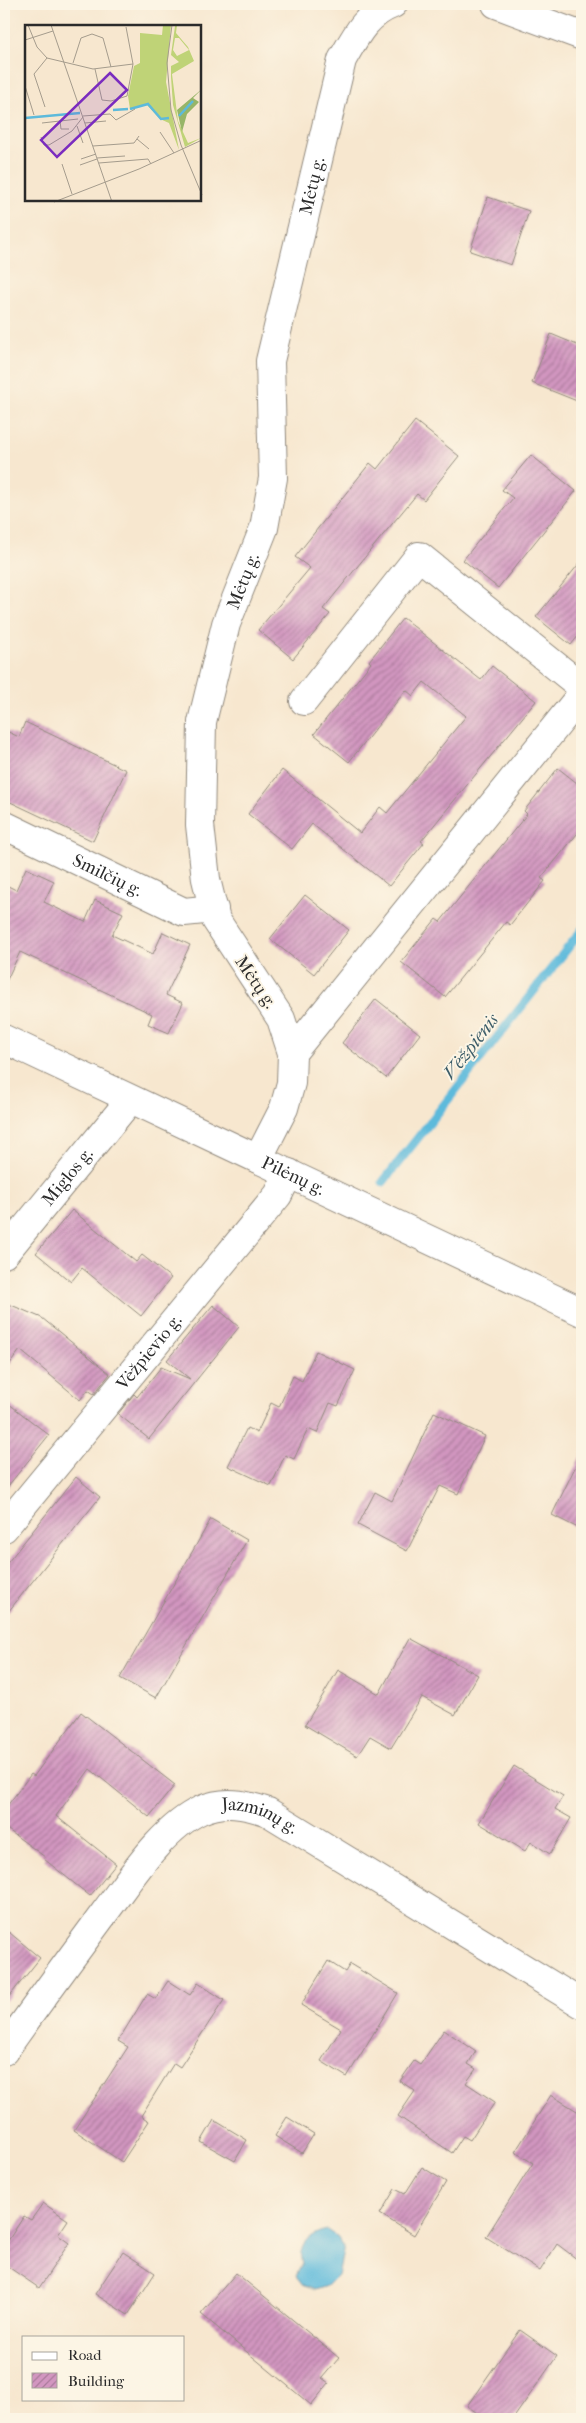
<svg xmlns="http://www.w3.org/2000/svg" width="586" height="2423" font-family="'IM FELL French Canon',serif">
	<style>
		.water { fill: #5dbadb; stroke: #447283 }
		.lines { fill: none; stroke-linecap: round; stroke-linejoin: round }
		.stream { stroke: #5dbadb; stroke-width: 9 }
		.building { fill: url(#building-hatch) }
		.minor-casing { stroke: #91897d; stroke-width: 30 }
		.minor { stroke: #fff; stroke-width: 28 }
		.labels { text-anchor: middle; stroke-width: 4; stroke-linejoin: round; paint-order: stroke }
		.street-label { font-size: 18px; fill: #2b2b2b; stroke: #fcf5e5 }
		.water-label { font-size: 19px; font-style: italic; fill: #3c5d69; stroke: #fcf5e5 }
		.inset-river { fill: none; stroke: #5dbadb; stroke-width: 2.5 }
		.inset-road { fill: none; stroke: #a59c8d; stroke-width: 1 }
		.view { fill: #7b2cbf; fill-opacity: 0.15; stroke: #7b2cbf; stroke-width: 2.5 }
		.inset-edge { fill: none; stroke: #2b2b2b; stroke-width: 2.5 }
	</style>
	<defs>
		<pattern id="building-hatch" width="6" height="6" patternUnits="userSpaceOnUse" patternTransform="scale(1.25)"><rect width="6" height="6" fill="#d296c0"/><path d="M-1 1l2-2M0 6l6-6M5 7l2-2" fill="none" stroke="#ab7b9c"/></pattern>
	</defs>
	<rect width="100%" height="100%" fill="#fcf5e5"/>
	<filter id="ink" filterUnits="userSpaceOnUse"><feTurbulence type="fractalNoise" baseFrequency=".02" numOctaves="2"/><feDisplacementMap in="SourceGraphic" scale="10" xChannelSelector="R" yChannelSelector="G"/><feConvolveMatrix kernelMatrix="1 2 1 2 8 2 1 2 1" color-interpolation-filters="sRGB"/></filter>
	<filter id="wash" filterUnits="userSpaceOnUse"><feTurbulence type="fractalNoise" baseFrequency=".0096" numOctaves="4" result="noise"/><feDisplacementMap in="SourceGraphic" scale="20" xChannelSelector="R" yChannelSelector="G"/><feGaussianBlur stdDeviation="1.12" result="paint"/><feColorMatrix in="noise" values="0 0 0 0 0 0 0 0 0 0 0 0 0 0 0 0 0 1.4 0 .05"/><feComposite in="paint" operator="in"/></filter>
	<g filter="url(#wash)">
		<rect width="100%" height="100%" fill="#f7e7cf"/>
		<path class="water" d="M 327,2230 L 337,2237 L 344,2247 L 338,2275 L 327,2286 L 315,2290 L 304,2286 L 296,2276 L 302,2264 C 297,2245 308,2234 327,2230 Z"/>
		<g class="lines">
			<path class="stream" d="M 383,1182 L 582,930"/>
		</g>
		<g id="blocks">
			<path class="building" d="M 488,197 L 529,211 L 511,265 L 470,251 Z
				M 551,334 L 582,347 L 582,403 L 532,383 Z
				M 415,421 L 459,456 L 424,500 L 417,494 L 378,541 L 323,609 L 330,614 L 293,659 L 258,630 L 310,568 L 295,557 L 370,463 L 377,469 Z
				M 531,455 L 576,491 L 498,588 L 463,560 L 513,498 L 502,490 Z
				M 582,560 L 582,631 L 571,645 L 536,617 Z
				M 403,618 L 481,680 L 492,666 L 536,701 L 421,841 L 424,843 L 389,886 L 312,824 L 292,849 L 248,814 L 282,770 L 360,833 L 380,807 L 387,813 L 466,716 L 424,682 L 413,696 L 406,690 L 349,762 L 314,734 L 371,663 L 369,661 Z
				M 25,722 L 126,770 L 93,841 L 4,799 L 4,730 L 19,737 Z
				M 558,768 L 582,787 L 582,828 L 541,878 L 545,881 L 510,925 L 506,922 L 445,997 L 401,962 L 436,919 L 440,922 L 527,814 L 524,811 Z
				M 26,868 L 54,881 L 44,902 L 85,922 L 95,900 L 123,913 L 112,935 L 153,954 L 163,932 L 190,945 L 166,995 L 183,1003 L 169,1033 L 148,1024 L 152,1014 L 20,952 L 4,986 L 4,884 L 16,890 Z
				M 305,895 L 349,930 L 314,974 L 270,939 Z
				M 376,999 L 420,1034 L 386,1078 L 342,1043 Z
				M 72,1210 L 136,1262 L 142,1255 L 171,1278 L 141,1316 L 82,1268 L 71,1282 L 36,1253 Z
				M 4,1302 L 42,1318 L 110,1374 L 94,1394 L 88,1390 L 80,1400 L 20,1350 L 4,1372 Z
				M 213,1305 L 239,1327 L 149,1439 L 118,1414 L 134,1394 L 137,1397 L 161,1367 L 190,1379 L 167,1360 Z
				M 316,1351 L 355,1370 L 338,1406 L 330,1403 L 317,1433 L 308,1429 L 294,1459 L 285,1455 L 271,1486 L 228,1466 L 247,1428 L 257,1433 L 271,1403 L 279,1407 L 293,1376 L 302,1381 Z
				M 4,1400 L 49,1435 L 4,1491 Z
				M 434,1412 L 485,1436 L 458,1494 L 440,1486 L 407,1551 L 358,1525 L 375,1492 L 392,1501 Z
				M 582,1453 L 582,1530 L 552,1515 Z
				M 76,1477 L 100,1497 L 4,1617 L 4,1567 Z
				M 211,1519 L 247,1540 L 156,1698 L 120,1678 Z
				M 410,1638 L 478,1675 L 455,1715 L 422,1697 L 391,1748 L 370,1736 L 357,1756 L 305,1725 L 338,1670 L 379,1694 Z
				M 81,1712 L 175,1785 L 149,1817 L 90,1769 L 56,1816 L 116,1864 L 90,1896 L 44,1859 L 45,1857 L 4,1827 L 4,1810 L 31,1774 L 34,1776 Z
				M 514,1766 L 563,1796 L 555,1809 L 571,1818 L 550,1854 L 531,1842 L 525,1851 L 479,1823 Z
				M 4,1928 L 40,1958 L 4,2003 Z
				M 328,1961 L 345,1972 L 350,1964 L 398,1993 L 347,2077 L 321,2061 L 341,2029 L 301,2005 Z
				M 168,1981 L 190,1995 L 198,1983 L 224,2000 L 180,2067 L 174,2063 L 141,2116 L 149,2121 L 122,2162 L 74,2130 L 128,2047 L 118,2041 L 147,1994 L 156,1999 Z
				M 444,2030 L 476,2051 L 468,2064 L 476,2069 L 466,2083 L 495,2102 L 470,2140 L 463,2136 L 452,2153 L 398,2116 L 415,2091 L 400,2081 L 414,2061 L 420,2065 Z
				M 551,2095 L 582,2114 L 582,2263 L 557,2244 L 540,2271 L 486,2237 L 533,2163 L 515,2152 Z
				M 287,2117 L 314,2134 L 302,2153 L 275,2136 Z
				M 214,2120 L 247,2140 L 235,2161 L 201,2142 Z
				M 422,2167 L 446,2182 L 414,2235 L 380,2214 L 395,2189 L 405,2194 Z
				M 43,2203 L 68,2220 L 58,2235 L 69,2243 L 39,2288 L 4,2264 L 4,2247 L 24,2216 L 31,2220 Z
				M 123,2252 L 155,2273 L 128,2315 L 95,2294 Z
				M 236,2273 L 339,2358 L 322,2378 L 329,2383 L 311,2405 L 201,2314 Z
				M 520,2330 L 557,2356 L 513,2419 L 486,2419 L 467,2406 Z"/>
		</g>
	</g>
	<g filter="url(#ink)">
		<use href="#blocks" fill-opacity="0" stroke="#91897d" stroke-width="1"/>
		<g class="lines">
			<defs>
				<g id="minor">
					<path d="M 496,4 L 582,36"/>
					<path d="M 304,701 L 419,556 L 582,687"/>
					<path id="s1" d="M 4,825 L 184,912 L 214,909"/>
					<path id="s2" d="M 4,1039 L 582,1312"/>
					<path d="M 292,1053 L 582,694"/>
					<path id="s3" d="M 258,1159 L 284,1108 L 291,1083 L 292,1053 L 281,1019 L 216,920 L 206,879 L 200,825 L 202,722 L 226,624 L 264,528 L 273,478 L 270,361 L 342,60 C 355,37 366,14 393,4"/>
					<path id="s4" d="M 4,1254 L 130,1100"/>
					<path id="s5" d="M 4,1528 L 278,1195 L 289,1173"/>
					<path id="s6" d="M 4,2051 C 37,2004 71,1958 105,1912 C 131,1878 162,1828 201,1810 C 224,1800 245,1804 268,1812 L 582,2004"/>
				</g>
			</defs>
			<use href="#minor" class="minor-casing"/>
			<use href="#minor" class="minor"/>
		</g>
	</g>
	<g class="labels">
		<g class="street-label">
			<text dy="6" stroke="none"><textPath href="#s3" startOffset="1019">Mėtų g.</textPath></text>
			<text dy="6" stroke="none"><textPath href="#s3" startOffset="614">Mėtų g.</textPath></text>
			<text dy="6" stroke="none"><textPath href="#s1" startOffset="115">Smilčių g.</textPath></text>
			<text transform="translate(256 982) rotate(56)" y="6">Mėtų g.</text>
			<text dy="6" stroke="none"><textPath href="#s2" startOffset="320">Pilėnų g.</textPath></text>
			<text dy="6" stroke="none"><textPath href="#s4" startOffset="100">Miglos g.</textPath></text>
			<text dy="6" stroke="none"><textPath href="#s5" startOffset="228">Vėžpievio g.</textPath></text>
			<text dy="6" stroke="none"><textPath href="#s6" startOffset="375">Jazminų g.</textPath></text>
		</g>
		<g class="water-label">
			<text transform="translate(470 1046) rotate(-52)" y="7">Vėžpienis</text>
		</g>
	</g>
	<g transform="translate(25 25)">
		<rect width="176" height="176" fill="#f7e7cf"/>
		<path d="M 138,0 L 146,0 L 141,57 L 154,125 L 144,98 L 135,94 L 122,80 L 105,84 L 103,71 L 109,41 L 115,38 L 115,8 L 137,10 ZM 152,0 L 151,8 L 163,22 L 169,36 L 147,49 L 153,96 L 163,118 L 176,113 L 160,122 L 148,80 L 146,52 L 146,41 L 154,37 L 146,30 L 150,1 ZM 150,13 L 154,13 L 164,25 L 152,31 L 148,25 Z" fill="#bfd377" fill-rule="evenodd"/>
		<path d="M 177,64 L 168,73 L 174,77 L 162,89 L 157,107 L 152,85 Z" fill="#97b568"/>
		<path class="inset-river" d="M 105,84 L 123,79 L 136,94 L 144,93M 88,85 L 103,84M 154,91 L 168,76M 0,93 L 55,88"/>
		<path class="inset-road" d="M 3,0 L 12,22 L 22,33 L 68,44 L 108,39 L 101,2M 26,0 L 87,177M 147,0 L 142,38 L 146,85 L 156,120 L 177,170M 0,15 L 28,6M 48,38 L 56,13 L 67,9 L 78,13 L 86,42M 70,44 L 77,75 L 86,76 L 102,71 L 108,39M 0,61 L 9,90M 20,82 L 9,49 L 22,33M 58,91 L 85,89 L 91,95 L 110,84M 35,96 L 36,104 L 44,104M 17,98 L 53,94M 60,98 L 81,96M 52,101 L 58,118M 135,107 L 149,128M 16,112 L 19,120 L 24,120 L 47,106 L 58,92M 112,114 L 124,124M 68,121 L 109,118 L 114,111M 72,133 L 100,131M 56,134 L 71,129M 74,138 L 123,134 L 126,139M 37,139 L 47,169M 55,140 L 72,134M 29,177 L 114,144 L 177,115"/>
		<path class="view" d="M 85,48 L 102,65 L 32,132 L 16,115 Z"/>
		<rect width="176" height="176" class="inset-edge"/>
	</g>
	<rect width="586" height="2423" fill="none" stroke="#fcf5e5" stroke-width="20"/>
	<rect x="22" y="2336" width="162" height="65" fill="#fcf5e5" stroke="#a8a49b"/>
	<rect x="32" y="2352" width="25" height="8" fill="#ffffff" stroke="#a8a49b"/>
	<text x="68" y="2360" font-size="15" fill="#2b2b2b">Road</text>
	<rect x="32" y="2373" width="25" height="15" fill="url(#building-hatch)" stroke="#a8a49b"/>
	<text x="68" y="2386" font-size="15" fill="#2b2b2b">Building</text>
</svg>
